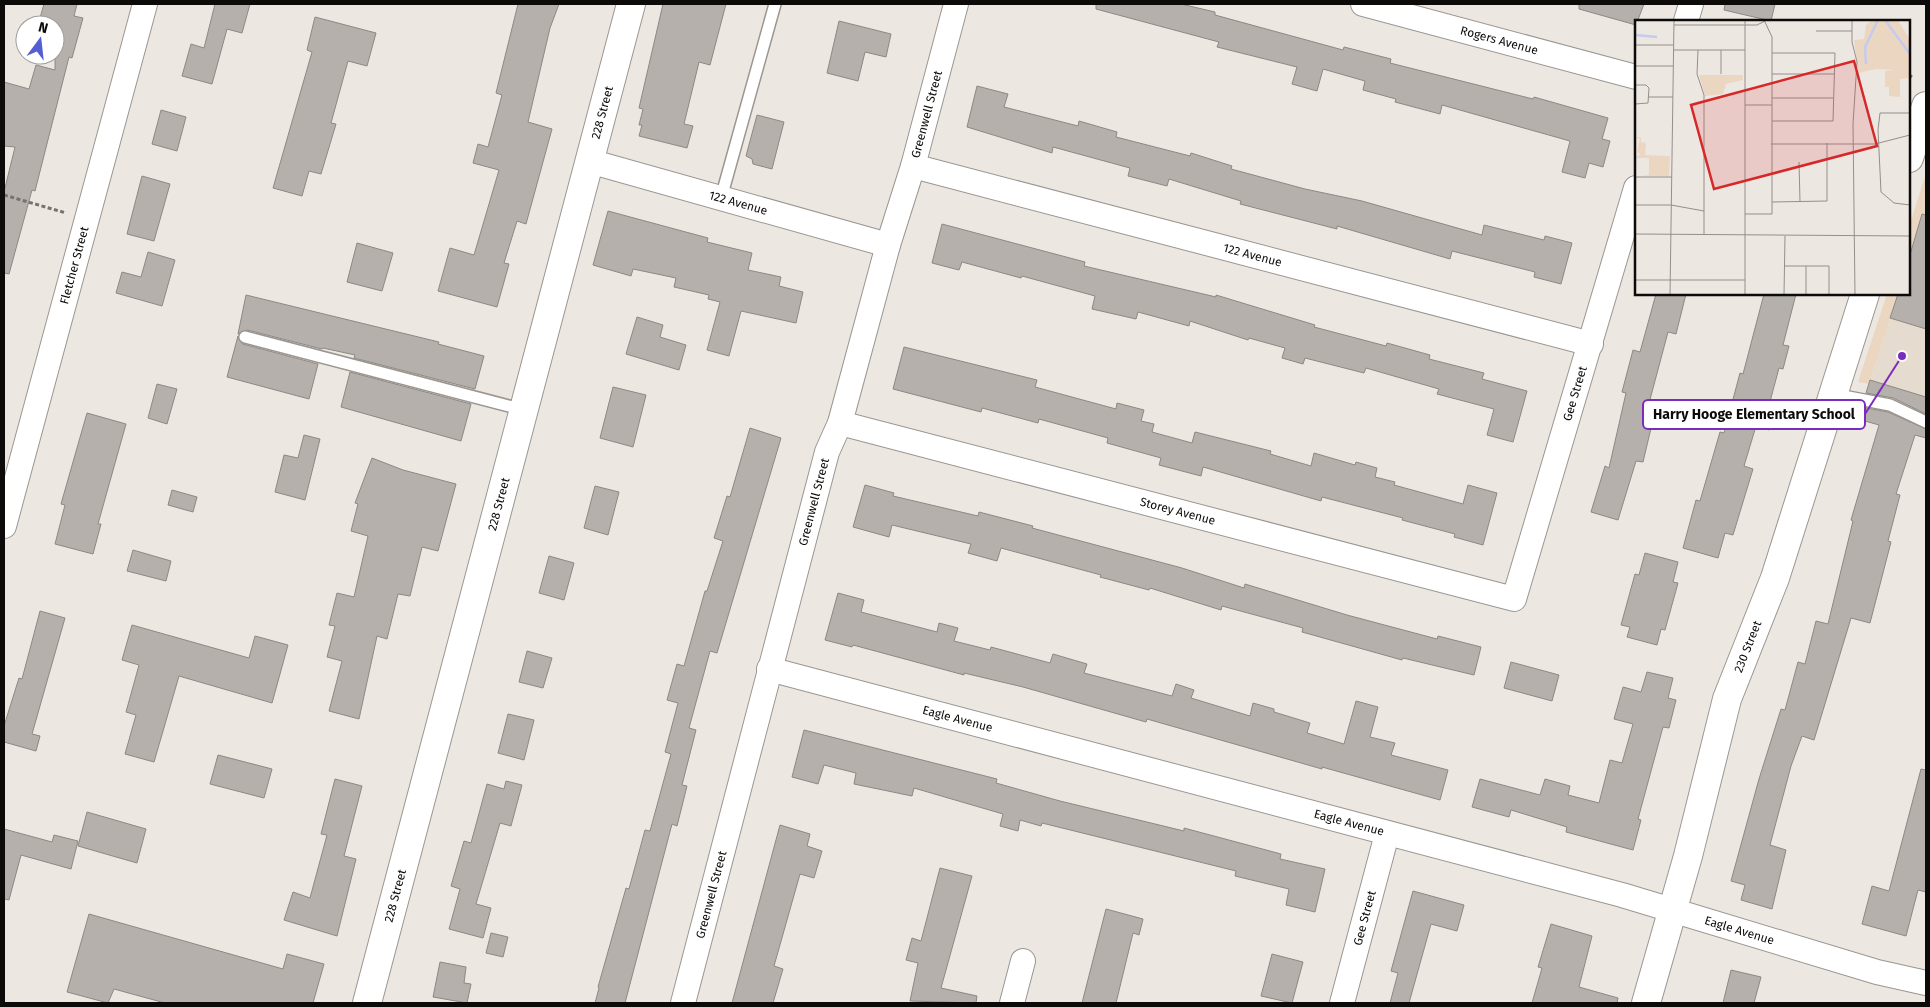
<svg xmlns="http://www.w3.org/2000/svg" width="1930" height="1007" font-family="'Fira Sans',sans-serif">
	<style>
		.built { fill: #e6dbcf }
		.green { fill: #ebd6c2 }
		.building { fill: #b5b0ab; stroke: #8e8883 }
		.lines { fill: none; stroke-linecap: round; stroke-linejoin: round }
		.lane-casing { stroke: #9b9691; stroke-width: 14 }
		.street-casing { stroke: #9b9691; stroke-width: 26 }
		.secondary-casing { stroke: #9b9691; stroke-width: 30 }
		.path { stroke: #75726f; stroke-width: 3; stroke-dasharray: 4 2.5; stroke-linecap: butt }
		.lane { stroke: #fff; stroke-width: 11 }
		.street { stroke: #fff; stroke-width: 24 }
		.secondary { stroke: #fff; stroke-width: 28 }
		.labels { text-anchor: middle; stroke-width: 5; stroke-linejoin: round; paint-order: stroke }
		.street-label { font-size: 12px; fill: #0d0b0a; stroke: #fff }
		.inset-river { fill: none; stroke: #c4cbef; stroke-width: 2.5 }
		.inset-road { fill: none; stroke: #938f8c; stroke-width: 1 }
		.view { fill: #d62828; fill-opacity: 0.15; stroke: #d62828; stroke-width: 2.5 }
		.inset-edge { fill: none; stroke: #0d0b0a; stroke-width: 2.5 }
		.leader { fill: none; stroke: #7b2cbf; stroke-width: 2 }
		.callout-dot { fill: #7b2cbf; stroke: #fff; stroke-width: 2 }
		.callout { fill: #fff; stroke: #7b2cbf; stroke-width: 2 }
		.callout-label { font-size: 14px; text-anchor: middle; font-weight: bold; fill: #0d0b0a }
	</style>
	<rect width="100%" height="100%" fill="#ede7e2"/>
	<path class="built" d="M 1926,202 L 1926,438 L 1858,419 L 1898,294 L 1909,294 L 1909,258 Z"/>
	<path class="green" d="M 1926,173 L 1926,206 L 1909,261 L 1909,227 Z
		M 1887,294 L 1898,294 L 1869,384 L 1858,382 Z"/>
	<path class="building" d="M 44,4 L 77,4 L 74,16 L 83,18 L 72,58 L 69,57 L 35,191 L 32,190 L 9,274 L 4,273 L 4,192 L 15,147 L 4,146 L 4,82 L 29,89 L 36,65 L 55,70 L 55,25 L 38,25 Z
		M 215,4 L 250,4 L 242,33 L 227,29 L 212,84 L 182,76 L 191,44 L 204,48 Z
		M 518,4 L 559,4 L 550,28 L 528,122 L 552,129 L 526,224 L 517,221 L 504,263 L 509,264 L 497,307 L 438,291 L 450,248 L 474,255 L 499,170 L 473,163 L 478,144 L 488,147 L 502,95 L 496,93 Z
		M 663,4 L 726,4 L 710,65 L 699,62 L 684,124 L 693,126 L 687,148 L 639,136 L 642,125 L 639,125 L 643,109 L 639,108 Z
		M 1096,4 L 1181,4 L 1215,12 L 1215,15 L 1343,50 L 1344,47 L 1391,59 L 1390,63 L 1533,99 L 1534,97 L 1608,118 L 1602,139 L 1610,141 L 1603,167 L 1589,163 L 1585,178 L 1562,172 L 1570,141 L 1442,105 L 1440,114 L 1395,102 L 1396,99 L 1363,90 L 1365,81 L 1323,69 L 1317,91 L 1292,84 L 1297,67 L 1217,47 L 1219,42 L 1096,9 Z
		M 1579,4 L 1644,4 L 1636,25 L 1579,9 Z
		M 1725,4 L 1775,4 L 1771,21 L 1724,10 Z
		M 315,17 L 376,33 L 367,66 L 348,61 L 331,123 L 336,124 L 321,174 L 309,171 L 302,196 L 273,188 L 312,52 L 307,50 Z
		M 839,21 L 891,34 L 886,57 L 865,52 L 858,81 L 827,73 Z
		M 977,86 L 1008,94 L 1004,107 L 1078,126 L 1079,121 L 1117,132 L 1116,137 L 1190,156 L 1191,153 L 1232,166 L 1231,169 L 1305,189 L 1362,201 L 1482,235 L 1484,225 L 1544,240 L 1545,236 L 1572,243 L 1561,284 L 1534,277 L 1535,272 L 1452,251 L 1450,259 L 1337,226 L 1337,229 L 1240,204 L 1241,201 L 1169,179 L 1167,186 L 1128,176 L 1130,168 L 1053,147 L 1052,153 L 967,127 Z
		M 161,110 L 186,117 L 177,151 L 152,144 Z
		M 757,115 L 784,122 L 772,169 L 753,164 L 752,159 L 746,156 Z
		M 142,176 L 170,184 L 154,241 L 127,234 Z
		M 608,211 L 708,238 L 707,242 L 752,253 L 748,270 L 781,277 L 779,286 L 803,292 L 796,323 L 741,311 L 729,356 L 707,350 L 720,302 L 708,299 L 709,295 L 674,287 L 676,278 L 633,269 L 631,276 L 593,265 Z
		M 1922,214 L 1926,215 L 1926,329 L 1890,318 L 1898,294 L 1909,294 L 1909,258 Z
		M 942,224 L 1085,262 L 1084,266 L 1216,297 L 1216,295 L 1315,325 L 1314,327 L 1386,346 L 1387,343 L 1430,355 L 1429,359 L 1484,373 L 1482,379 L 1527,391 L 1513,442 L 1487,435 L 1494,409 L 1437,394 L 1439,389 L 1366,368 L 1364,373 L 1305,358 L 1303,364 L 1282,358 L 1285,348 L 1249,338 L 1248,340 L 1190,321 L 1189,326 L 1138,312 L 1136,319 L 1092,309 L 1095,296 L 1022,276 L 1021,278 L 962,262 L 959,270 L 932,263 Z
		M 357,243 L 393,253 L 382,291 L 347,282 Z
		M 148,252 L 175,260 L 162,306 L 116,293 L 122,272 L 141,277 Z
		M 1656,294 L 1686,294 L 1676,334 L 1668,332 L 1644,422 L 1652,424 L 1643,462 L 1636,461 L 1618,520 L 1591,512 L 1605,466 L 1609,468 L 1626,393 L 1622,392 L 1633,350 L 1640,352 Z
		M 1764,294 L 1796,294 L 1783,345 L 1789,346 L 1783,369 L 1779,368 L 1768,409 L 1772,416 L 1769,430 L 1756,426 L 1744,466 L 1753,469 L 1733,535 L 1725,533 L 1718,558 L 1683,548 L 1696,500 L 1700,501 L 1720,432 L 1724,433 L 1740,373 L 1743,374 Z
		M 246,295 L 439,342 L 438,344 L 484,356 L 475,389 L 354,358 L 355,355 L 323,348 L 322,349 L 247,330 L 238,334 Z
		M 637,317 L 663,325 L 660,337 L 686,345 L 679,370 L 626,354 Z
		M 238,336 L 243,344 L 318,364 L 309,399 L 227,377 Z
		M 904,347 L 1037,380 L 1035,387 L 1116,409 L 1117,403 L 1144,410 L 1141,421 L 1154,424 L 1152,432 L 1192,443 L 1195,432 L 1271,451 L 1270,454 L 1311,466 L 1314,453 L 1355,465 L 1356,462 L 1377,468 L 1375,477 L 1395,482 L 1394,485 L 1463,504 L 1468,485 L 1497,493 L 1483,545 L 1454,537 L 1455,534 L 1402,520 L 1403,518 L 1322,497 L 1321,501 L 1203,467 L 1201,476 L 1159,465 L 1161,458 L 1107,443 L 1108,438 L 1039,419 L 1038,423 L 982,408 L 981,412 L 893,389 Z
		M 350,372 L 471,404 L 461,441 L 341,407 Z
		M 1870,380 L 1926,397 L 1926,414 L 1893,398 L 1866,393 Z
		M 157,384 L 177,389 L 167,424 L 148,418 Z
		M 613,387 L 646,395 L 633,447 L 600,438 Z
		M 1862,407 L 1888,412 L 1926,429 L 1926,438 L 1915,435 L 1896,494 L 1900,495 L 1888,541 L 1891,542 L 1870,623 L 1851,618 L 1814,740 L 1802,736 L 1791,766 L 1770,845 L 1786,850 L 1772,909 L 1741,900 L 1745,885 L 1731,881 L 1759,779 L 1781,709 L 1785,710 L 1798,662 L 1805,664 L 1816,621 L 1828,624 L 1853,521 L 1851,520 L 1879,425 L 1858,419 Z
		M 87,413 L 126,424 L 98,524 L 101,524 L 93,554 L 55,544 L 65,505 L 61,504 Z
		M 750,428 L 781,438 L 717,653 L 710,651 L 689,728 L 696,730 L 682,785 L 687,786 L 677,826 L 672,824 L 625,1003 L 595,1003 L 599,988 L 598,987 L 626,888 L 629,889 L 645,830 L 650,831 L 671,754 L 665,752 L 678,703 L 667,700 L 677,664 L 684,666 L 705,591 L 707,591 L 723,541 L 714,538 L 727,496 L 730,497 Z
		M 304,435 L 320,439 L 305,500 L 275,492 L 284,455 L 298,458 Z
		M 372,458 L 403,470 L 456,484 L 438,551 L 422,547 L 410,596 L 398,594 L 387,639 L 377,636 L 359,719 L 329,711 L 342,661 L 327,657 L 335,626 L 329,625 L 337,593 L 354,597 L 368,536 L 351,531 L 358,504 L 355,503 Z
		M 865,485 L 894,493 L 893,496 L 978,516 L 979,512 L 1033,526 L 1032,528 L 1182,568 L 1244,588 L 1245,584 L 1347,615 L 1437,639 L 1438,636 L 1481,647 L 1474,675 L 1403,658 L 1402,660 L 1302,632 L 1303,628 L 1222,606 L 1221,610 L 1150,588 L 1149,590 L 1100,577 L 1101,575 L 1001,548 L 997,561 L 968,553 L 971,544 L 892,525 L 889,537 L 853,527 Z
		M 595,486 L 619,492 L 608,535 L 584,528 Z
		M 172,490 L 197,497 L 193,512 L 168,505 Z
		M 133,550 L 171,561 L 166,581 L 127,571 Z
		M 1645,553 L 1678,562 L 1673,582 L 1678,583 L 1665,630 L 1661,629 L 1657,645 L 1627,637 L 1630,627 L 1621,625 L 1635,574 L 1639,575 Z
		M 549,556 L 574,563 L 564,600 L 539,593 Z
		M 838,593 L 864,600 L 861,612 L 937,632 L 939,623 L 958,628 L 954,641 L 990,650 L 991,647 L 1050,663 L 1053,654 L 1087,664 L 1084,673 L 1172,696 L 1176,684 L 1194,690 L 1191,698 L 1250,716 L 1253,703 L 1274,709 L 1274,712 L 1310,723 L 1307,733 L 1344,744 L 1356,701 L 1378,707 L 1370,737 L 1395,743 L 1391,755 L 1448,770 L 1440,800 L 1322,767 L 1322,769 L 1147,719 L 1146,722 L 1023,687 L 964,673 L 964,675 L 853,645 L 852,647 L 825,640 Z
		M 40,611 L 65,618 L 32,734 L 40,736 L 36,751 L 4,742 L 4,726 L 19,678 L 22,679 Z
		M 132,625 L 249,658 L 255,636 L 288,645 L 272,703 L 179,676 L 154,762 L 125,754 L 136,715 L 126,712 L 139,665 L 122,660 Z
		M 527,651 L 552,658 L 543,688 L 519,682 Z
		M 1511,662 L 1559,675 L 1552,701 L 1504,688 Z
		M 1647,672 L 1673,678 L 1668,698 L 1676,700 L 1669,728 L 1663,727 L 1638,819 L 1641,820 L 1633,850 L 1566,832 L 1567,827 L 1511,810 L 1509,817 L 1472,807 L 1480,779 L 1540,795 L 1545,779 L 1570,786 L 1568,795 L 1599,803 L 1610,760 L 1622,763 L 1633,724 L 1614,719 L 1623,687 L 1641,692 Z
		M 508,714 L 534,720 L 524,760 L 498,753 Z
		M 804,730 L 997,779 L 996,783 L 1060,801 L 1184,831 L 1184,828 L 1281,854 L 1280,859 L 1325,869 L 1315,912 L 1286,905 L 1289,889 L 1235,876 L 1236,871 L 1042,823 L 1041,826 L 1020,820 L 1018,831 L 1000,826 L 1003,814 L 914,788 L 912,796 L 854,784 L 856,773 L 824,765 L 818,784 L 792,777 Z
		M 218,755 L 272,769 L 264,798 L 210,784 Z
		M 1921,769 L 1926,770 L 1926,892 L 1918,890 L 1906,936 L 1862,924 L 1872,886 L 1889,891 Z
		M 335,779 L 362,786 L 344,856 L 356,859 L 337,936 L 284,920 L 293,892 L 310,898 L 327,835 L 321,834 Z
		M 506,781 L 522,785 L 511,826 L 500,823 L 476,904 L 491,908 L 483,938 L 449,929 L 460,889 L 451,886 L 464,841 L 471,843 L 487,784 L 504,789 Z
		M 87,812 L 146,829 L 137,863 L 78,846 Z
		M 780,825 L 810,834 L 807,846 L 822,851 L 814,878 L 800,874 L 774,966 L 783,969 L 773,1003 L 732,1003 Z
		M 4,829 L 52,842 L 54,835 L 78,841 L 71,869 L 21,855 L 9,900 L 4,899 Z
		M 940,868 L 972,876 L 941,988 L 977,996 L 976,1003 L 910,1001 L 918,963 L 906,960 L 912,938 L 921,941 Z
		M 1413,891 L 1464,905 L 1457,931 L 1431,924 L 1409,1003 L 1390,1003 L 1398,973 L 1391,971 Z
		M 1106,909 L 1143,919 L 1139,935 L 1133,933 L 1116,1003 L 1082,1003 Z
		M 89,914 L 283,969 L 287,954 L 324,964 L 313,1003 L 165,1003 L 114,989 L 108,1003 L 67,992 Z
		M 1551,924 L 1592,936 L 1579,987 L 1618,998 L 1617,1003 L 1532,1003 L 1542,968 L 1538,967 Z
		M 491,933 L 508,937 L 503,957 L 486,953 Z
		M 1272,954 L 1303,962 L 1292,1003 L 1261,996 Z
		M 440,962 L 466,967 L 464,983 L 471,984 L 467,1003 L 433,997 Z
		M 1731,970 L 1761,977 L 1754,1003 L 1723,1003 Z"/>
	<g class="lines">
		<defs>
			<path id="lane" d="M 721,198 L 775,4
				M 245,337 L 524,410
				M 1833,394 L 1890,405 L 1926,422"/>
			<g id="street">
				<path id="s1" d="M 1363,4 L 1636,77"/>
				<path d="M 1686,21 L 1691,4"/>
				<path id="s2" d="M 589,161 L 888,245"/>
				<path id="s3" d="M 913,166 L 1591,344"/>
				<path id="s4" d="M 840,423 L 1514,599 L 1636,188"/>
				<path id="s5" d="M 4,526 L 145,4"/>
				<path id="s6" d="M 769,669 L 1622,895 L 1877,972 L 1926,983"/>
				<path id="s7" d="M 683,1003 L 827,452 L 840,423 L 888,245 L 913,166 L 956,4"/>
				<path d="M 1012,1003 L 1023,961"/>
				<path id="s8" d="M 1342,1003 L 1387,834"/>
			</g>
			<g id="secondary">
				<path d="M 1909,158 L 1926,106"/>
				<path id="s9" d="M 367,1003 L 631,4"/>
				<path id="s10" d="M 1646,1003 L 1688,856 L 1727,699 L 1775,578 L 1865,294"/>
			</g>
		</defs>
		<use href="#lane" class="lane-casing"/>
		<use href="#street" class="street-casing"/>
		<use href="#secondary" class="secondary-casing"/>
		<path class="path" d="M 1909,75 L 1912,77
			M 4,195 L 66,213"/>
		<use href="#lane" class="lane"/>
		<use href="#street" class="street"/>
		<use href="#secondary" class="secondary"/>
	</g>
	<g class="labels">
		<g class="street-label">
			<text dy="4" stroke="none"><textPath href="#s1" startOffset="141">Rogers Avenue</textPath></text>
			<text dy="4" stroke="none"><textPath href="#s9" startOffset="921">228 Street</textPath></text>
			<text dy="4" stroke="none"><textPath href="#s7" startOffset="922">Greenwell Street</textPath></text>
			<text dy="4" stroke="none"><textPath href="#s2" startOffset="155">122 Avenue</textPath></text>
			<text dy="4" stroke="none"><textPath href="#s3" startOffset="351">122 Avenue</textPath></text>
			<text dy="4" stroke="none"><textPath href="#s5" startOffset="270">Fletcher Street</textPath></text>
			<text dy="4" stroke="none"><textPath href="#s4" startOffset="911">Gee Street</textPath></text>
			<text dy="4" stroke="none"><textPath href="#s7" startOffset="518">Greenwell Street</textPath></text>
			<text dy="4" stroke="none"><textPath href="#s9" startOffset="516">228 Street</textPath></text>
			<text dy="4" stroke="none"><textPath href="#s4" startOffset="349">Storey Avenue</textPath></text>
			<text dy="4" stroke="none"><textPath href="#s10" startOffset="371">230 Street</textPath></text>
			<text dy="4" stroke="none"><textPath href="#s6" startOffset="195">Eagle Avenue</textPath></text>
			<text dy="4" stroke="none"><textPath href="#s6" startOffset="600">Eagle Avenue</textPath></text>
			<text dy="4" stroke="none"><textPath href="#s7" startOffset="112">Greenwell Street</textPath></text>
			<text dy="4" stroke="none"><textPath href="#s9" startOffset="111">228 Street</textPath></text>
			<text dy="4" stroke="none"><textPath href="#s8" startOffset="88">Gee Street</textPath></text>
			<text dy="4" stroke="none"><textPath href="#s6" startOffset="1005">Eagle Avenue</textPath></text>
		</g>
	</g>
	<g transform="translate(1635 20)">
		<rect width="275" height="275" fill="#ede7e2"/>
		<path d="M 237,0 L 263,0 L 275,20 L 275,58 L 265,59 L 265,77 L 254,76 L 254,67 L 250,67 L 250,51 L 260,50 L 241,49 L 223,53 L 219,20 L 229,19 L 231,5 ZM 64,55 L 108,55 L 108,60 L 91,64 L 88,74 L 70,76 ZM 1,117 L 6,117 L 6,122 L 11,123 L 10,135 L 35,136 L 34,156 L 8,156 L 14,155 L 14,138 L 0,138 L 6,134 L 2,132 L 5,119 Z" fill="#ebd6c2"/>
		<path class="inset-river" d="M 250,0 L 275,34M 0,15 L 22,17M 231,44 L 230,27 L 243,0"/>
		<path class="inset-road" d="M 217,0 L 217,22 L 222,42 L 218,104 L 220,275M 39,5 L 122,5 L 132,0M 181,11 L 217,11M 0,25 L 38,25M 39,30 L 110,30M 63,30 L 62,54 L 69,75 L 69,214M 86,30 L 86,54M 137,33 L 200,33 L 198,101 L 137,101M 0,46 L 38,46M 137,54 L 199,54M 0,65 L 11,65 L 14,68 L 13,83 L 0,84M 14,77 L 38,77M 137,78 L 198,78M 110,85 L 137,85M 275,93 L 245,93 L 243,110 L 246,172 L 259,183 L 275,185M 136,124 L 240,124 L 275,115M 164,142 L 165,182M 0,157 L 37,157M 137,182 L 192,181 L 192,123M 0,185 L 36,185M 36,185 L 69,191M 110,194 L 137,194 L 137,17 L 129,0M 0,214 L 275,216M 149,246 L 194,246 L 194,275M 0,260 L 110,260M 35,275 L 39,0M 110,275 L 110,0M 149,275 L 150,216M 171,275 L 171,246"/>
		<path class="view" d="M 219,41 L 242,126 L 79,169 L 56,85 Z"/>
		<rect width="275" height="275" class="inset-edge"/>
	</g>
	<path class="leader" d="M1902 356L1865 414"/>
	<circle class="callout-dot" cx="1902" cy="356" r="5"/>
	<rect class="callout" x="1643" y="400" width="222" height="29" rx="5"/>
	<g class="callout-label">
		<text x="1754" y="419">Harry Hooge Elementary School</text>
	</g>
	<rect width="1930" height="1007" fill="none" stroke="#0d0b0a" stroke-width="10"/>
	<g transform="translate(40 40) rotate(15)"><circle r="24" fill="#ffffff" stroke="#9e9d9d"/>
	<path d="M0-4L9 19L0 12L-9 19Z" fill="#555dd3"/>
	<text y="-8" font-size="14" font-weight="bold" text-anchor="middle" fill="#0d0b0a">N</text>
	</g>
</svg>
